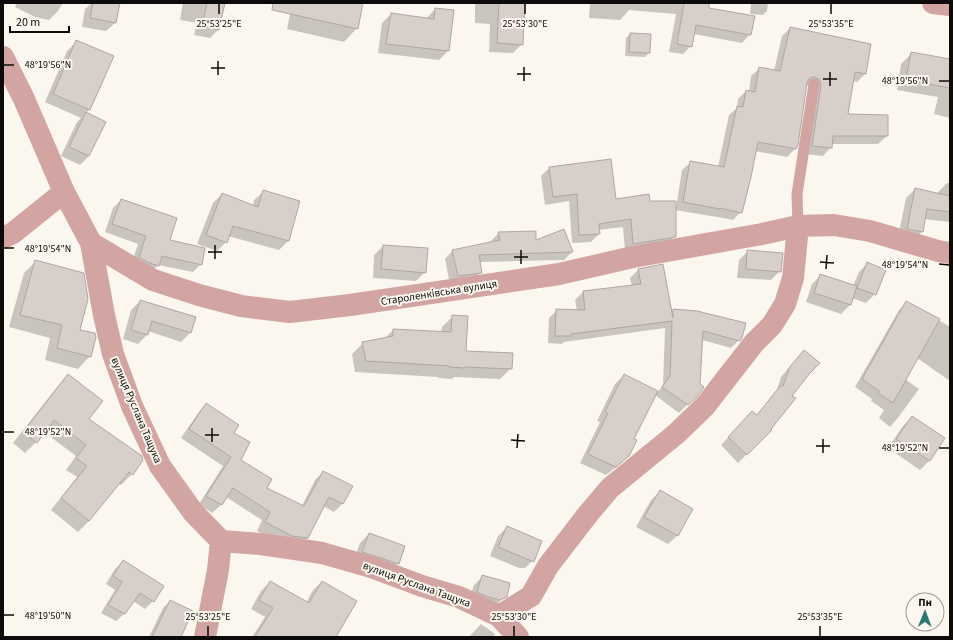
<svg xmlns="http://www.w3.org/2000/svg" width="953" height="640" font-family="'Source Sans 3',sans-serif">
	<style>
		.shadow { fill: #0003; fill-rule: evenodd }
		.building { fill: #d9cfca; stroke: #afa6a1 }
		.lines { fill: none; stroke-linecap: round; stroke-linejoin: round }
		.lane { stroke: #d2a4a2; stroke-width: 11 }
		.street { stroke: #d2a4a2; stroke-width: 22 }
		.ticks { fill: none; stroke: #0d0b09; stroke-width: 1.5 }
		.labels { text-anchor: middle; stroke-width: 4; stroke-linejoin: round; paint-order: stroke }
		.street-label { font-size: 11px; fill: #0d0b09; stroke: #fcf7ee }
		.ticks-label { font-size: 10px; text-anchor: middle; fill: #0d0b09; stroke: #fcf7ee; stroke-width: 4; stroke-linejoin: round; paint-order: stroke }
	</style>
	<rect width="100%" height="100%" fill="#fcf7ee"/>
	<path class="shadow" d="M 17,3 L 63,3 L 58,11 L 49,20 L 35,17 L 15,7 Z
		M 92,3 L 108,3 L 115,23 L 106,31 L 82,27 L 85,9 Z
		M 183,3 L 224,3 L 218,30 L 210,38 L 194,35 L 197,23 L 180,20 Z
		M 292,3 L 362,3 L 357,28 L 344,42 L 287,29 Z
		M 477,3 L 524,3 L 522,44 L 513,53 L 489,52 L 490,24 L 475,23 L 475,4 Z
		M 590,3 L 708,3 L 708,9 L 750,34 L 742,43 L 694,34 L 691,46 L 683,54 L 669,52 L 676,14 L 629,10 L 620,20 L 589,18 Z
		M 751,3 L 768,3 L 767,11 L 763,15 L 750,14 Z
		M 435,9 L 448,51 L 439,60 L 378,53 L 382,23 L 391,14 L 427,18 Z
		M 790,28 L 865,74 L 857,82 L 853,81 L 847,115 L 887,136 L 878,144 L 831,144 L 831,147 L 823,156 L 804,154 L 811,87 L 806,85 L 795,149 L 787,157 L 755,151 L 741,212 L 733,220 L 712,216 L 711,216 L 675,210 L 675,236 L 666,244 L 625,251 L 623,227 L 598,230 L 599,234 L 591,242 L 572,243 L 569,201 L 545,205 L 541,176 L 549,168 L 615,200 L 649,202 L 676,208 L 682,170 L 691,162 L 718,167 L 729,115 L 737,108 L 738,99 L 746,91 L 749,92 L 751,76 L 760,68 L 774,71 L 782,36 ZM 716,206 L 737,210 L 737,212 L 715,207 Z
		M 630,34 L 649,53 L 645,57 L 625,56 L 626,38 Z
		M 75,43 L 89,110 L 86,113 L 89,156 L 80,165 L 61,156 L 77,122 L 81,118 L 45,102 L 67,51 Z
		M 911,54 L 950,60 L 950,118 L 934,114 L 938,97 L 897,90 L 901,64 Z
		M 947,183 L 950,183 L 950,222 L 924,219 L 922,232 L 913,240 L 898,237 L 906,198 L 915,189 L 938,194 L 938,192 Z
		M 263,192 L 299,201 L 288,241 L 279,250 L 228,236 L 226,242 L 217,251 L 197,244 L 213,203 L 222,194 L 253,206 L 254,200 Z
		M 121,200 L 168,241 L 201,264 L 193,272 L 158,265 L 150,274 L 131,265 L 138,244 L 105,232 L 113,208 Z
		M 564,231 L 572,252 L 564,260 L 479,262 L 481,272 L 473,280 L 450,284 L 445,259 L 453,250 L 491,243 L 491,241 L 499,233 L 535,242 Z
		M 383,246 L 425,272 L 416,281 L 373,278 L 374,255 Z
		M 748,251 L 780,271 L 771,280 L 737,278 L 739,260 Z
		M 36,261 L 79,330 L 90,356 L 78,369 L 45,360 L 50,338 L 9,327 L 24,273 Z
		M 867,264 L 875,294 L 866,303 L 852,298 L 850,305 L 841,314 L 806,302 L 812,284 L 821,275 L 853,286 L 859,272 Z
		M 638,270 L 671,313 L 673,310 L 739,340 L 731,348 L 702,340 L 695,397 L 679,413 L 655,395 L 633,440 L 628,456 L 619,465 L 606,475 L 580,463 L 600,422 L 597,421 L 615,384 L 624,375 L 658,392 L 663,385 L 665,328 L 564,342 L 562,344 L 548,343 L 549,318 L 557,310 L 577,311 L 575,300 L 583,292 L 632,286 L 630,278 Z
		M 140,301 L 190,333 L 181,342 L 148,331 L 147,335 L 138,344 L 123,339 L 131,310 Z
		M 906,302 L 949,326 L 950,325 L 950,381 L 917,358 L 905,379 L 919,389 L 897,419 L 890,427 L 879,418 L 884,410 L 871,401 L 872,399 L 855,387 L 899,310 Z
		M 453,316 L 465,351 L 511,368 L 500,379 L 454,377 L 452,379 L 438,378 L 438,377 L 355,372 L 352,354 L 363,343 L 384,339 L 393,330 L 441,332 L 442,327 Z
		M 804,351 L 809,373 L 747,454 L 738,463 L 721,445 L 752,412 L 756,416 L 777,390 L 781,377 L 796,359 Z
		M 68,375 L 87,419 L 132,474 L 121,485 L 119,483 L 89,521 L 78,532 L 51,510 L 77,477 L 66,470 L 76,456 L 44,432 L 36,442 L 25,453 L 13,443 L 58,386 Z
		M 206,404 L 232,433 L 240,460 L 266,488 L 302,506 L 315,480 L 323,472 L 342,504 L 334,512 L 323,506 L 308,538 L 299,546 L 283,544 L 257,531 L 262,520 L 226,497 L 221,505 L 212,513 L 199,504 L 223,466 L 181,438 L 198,413 Z
		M 912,417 L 944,438 L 929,461 L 920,470 L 888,448 L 903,426 Z
		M 660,491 L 692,509 L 677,536 L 668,544 L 636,527 L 651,500 Z
		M 507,527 L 534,559 L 525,568 L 519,568 L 490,556 L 498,536 Z
		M 369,534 L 398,563 L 389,572 L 354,560 L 360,543 Z
		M 123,561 L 163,586 L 153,601 L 145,609 L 133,601 L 124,614 L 116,621 L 101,613 L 115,590 L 106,584 L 115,569 Z
		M 483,576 L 506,596 L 496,605 L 470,597 L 474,585 Z
		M 270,582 L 306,603 L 313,590 L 322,582 L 335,637 L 252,637 L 265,617 L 251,609 L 261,591 Z
		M 170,601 L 180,637 L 149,637 L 163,608 Z
		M 481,624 L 495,634 L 493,637 L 469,637 Z"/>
	<path class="building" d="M 93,3 L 120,3 L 116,23 L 90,18 Z
		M 207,3 L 225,3 L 219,30 L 202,26 Z
		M 273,3 L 363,3 L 358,29 L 272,10 Z
		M 499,3 L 525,3 L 523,45 L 497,43 Z
		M 684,3 L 709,3 L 709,8 L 755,16 L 751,35 L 696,25 L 692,47 L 677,44 Z
		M 435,8 L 454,10 L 449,51 L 386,44 L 391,13 L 434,19 Z
		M 790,27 L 871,44 L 866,74 L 855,72 L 848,114 L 888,115 L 888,136 L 833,136 L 832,148 L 812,146 L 821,85 L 820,81 L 819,79 L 815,77 L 812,77 L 809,79 L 807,83 L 798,145 L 796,149 L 758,142 L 751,177 L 742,213 L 720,208 L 720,209 L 683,202 L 690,161 L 724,167 L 737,106 L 743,107 L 746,90 L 755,92 L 759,67 L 780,71 Z
		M 630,33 L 651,34 L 650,53 L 629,52 Z
		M 76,40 L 114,56 L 90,110 L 53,94 Z
		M 911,52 L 950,59 L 950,88 L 906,80 Z
		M 86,112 L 106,122 L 89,156 L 69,147 Z
		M 611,159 L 616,199 L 649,194 L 650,201 L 676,201 L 676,237 L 633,244 L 631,219 L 599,224 L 600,234 L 579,235 L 577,194 L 553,197 L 549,167 Z
		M 915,188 L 950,196 L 950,212 L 927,209 L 923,232 L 907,229 Z
		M 263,190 L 300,201 L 289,241 L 233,226 L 227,243 L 206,235 L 222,193 L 258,207 Z
		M 121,199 L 177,218 L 170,240 L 205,248 L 202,265 L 162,256 L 159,266 L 149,263 L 139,257 L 146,236 L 112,224 Z
		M 564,229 L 573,252 L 479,255 L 482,273 L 458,276 L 452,250 L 500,240 L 498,232 L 536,231 L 536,240 Z
		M 383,245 L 428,248 L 426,273 L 381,269 Z
		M 747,250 L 783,253 L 781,272 L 746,269 Z
		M 35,260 L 84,273 L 88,299 L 80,330 L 95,333 L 96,337 L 91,357 L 57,348 L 62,325 L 20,315 Z
		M 867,262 L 886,270 L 876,295 L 857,288 Z
		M 663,264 L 673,318 L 673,309 L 697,311 L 746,323 L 742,338 L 740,341 L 703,331 L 700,384 L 704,387 L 696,398 L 688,405 L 662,387 L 670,376 L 672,321 L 571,334 L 571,336 L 555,336 L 556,309 L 585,310 L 583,291 L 641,284 L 638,269 Z
		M 820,274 L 857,286 L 851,305 L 814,293 Z
		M 140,300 L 196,317 L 191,333 L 152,321 L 148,335 L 131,330 Z
		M 906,301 L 940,319 L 893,403 L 878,393 L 879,391 L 862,379 Z
		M 452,315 L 468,316 L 466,351 L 513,353 L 512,369 L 465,367 L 464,368 L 449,367 L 449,366 L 366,361 L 362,342 L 393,336 L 393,329 L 451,332 Z
		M 804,350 L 820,363 L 810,373 L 792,396 L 796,398 L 771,429 L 772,430 L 747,455 L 728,437 L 752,411 L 757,415 L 780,386 L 783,386 L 786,378 L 789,368 Z
		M 68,374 L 103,401 L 89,419 L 142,456 L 143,460 L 133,475 L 129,472 L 89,521 L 61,498 L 87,466 L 76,458 L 86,445 L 54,420 L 37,443 L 23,432 Z
		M 624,374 L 658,391 L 634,439 L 637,440 L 629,456 L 616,467 L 588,454 L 608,413 L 605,412 Z
		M 206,403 L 239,425 L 234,433 L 250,442 L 241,460 L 272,479 L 267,488 L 304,506 L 323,471 L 353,486 L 343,504 L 329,497 L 308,538 L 292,536 L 265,522 L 270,512 L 233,488 L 222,505 L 206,496 L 231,457 L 189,429 Z
		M 912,416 L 945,438 L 930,461 L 896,439 Z
		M 660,490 L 693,509 L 678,536 L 644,517 Z
		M 507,526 L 542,541 L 534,562 L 498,547 Z
		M 369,533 L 405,546 L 399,564 L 362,552 Z
		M 123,560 L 164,586 L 154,602 L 140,593 L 125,614 L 108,605 L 122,582 L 113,576 Z
		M 482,575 L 510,583 L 507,597 L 500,600 L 488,597 L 477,592 Z
		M 270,581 L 309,603 L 322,581 L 357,601 L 336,637 L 255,637 L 273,608 L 259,600 Z
		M 170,600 L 193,611 L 181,637 L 152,637 Z"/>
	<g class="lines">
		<path class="lane" d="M 798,226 L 797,194 L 814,84"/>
		<path class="street" d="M 933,3 L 950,5
			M 3,57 L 24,99 L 64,192 L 91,243 L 104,315 L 113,354 L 132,406 L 160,466 L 193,512 L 221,541 L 261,544 L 322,553 L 371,567 L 422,586 L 459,597 L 499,616 L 518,637
			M 3,238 L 13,233 L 64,192
			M 91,243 L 153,280 L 199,295 L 241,306 L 290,312 L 350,305 L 559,274 L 633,257 L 762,234 L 798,226
			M 499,616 L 531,596 L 548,566 L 588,514 L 610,488 L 676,434 L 705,406 L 754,343 L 772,325 L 785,304 L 793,278 L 798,226 L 834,225 L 870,231 L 938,251 L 950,253
			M 205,637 L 218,570 L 221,541"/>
	</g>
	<path class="ticks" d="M 219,14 L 219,4M 525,14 L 525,4M 831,14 L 831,4M 4,65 L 14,65M 211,68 L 225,68M 517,74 L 531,74M 218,75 L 218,61M 823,79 L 837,79M 524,81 L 524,67M 939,81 L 949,81M 830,86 L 830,72M 4,248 L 14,248M 208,252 L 222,252M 514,257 L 528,257M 215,259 L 215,245M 820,262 L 834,263M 521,264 L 521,250M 939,264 L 949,265M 826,269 L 827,255M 4,432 L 14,432M 205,435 L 219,435M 511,440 L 525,441M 212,442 L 212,428M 816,446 L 830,446M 517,448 L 518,434M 939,448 L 949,448M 823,453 L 823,439M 4,615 L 14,615M 208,636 L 208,626M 514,636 L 514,626M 820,636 L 820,626"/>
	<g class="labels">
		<g class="street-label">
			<text transform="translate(439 292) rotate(-9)" y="4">Староленківська вулиця</text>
			<text transform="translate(137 410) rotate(67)" y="4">вулиця Руслана Тащука</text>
			<text transform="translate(417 584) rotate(20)" y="4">вулиця Руслана Тащука</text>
		</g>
	</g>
	<g class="ticks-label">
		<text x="219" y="27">25°53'25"E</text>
		<text x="525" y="27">25°53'30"E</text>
		<text x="831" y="27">25°53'35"E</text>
		<text x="48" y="68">48°19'56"N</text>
		<text x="905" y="84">48°19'56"N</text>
		<text x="48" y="252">48°19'54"N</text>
		<text x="905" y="268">48°19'54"N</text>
		<text x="48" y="435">48°19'52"N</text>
		<text x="905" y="451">48°19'52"N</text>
		<text x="48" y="619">48°19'50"N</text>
		<text x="208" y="620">25°53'25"E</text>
		<text x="514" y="620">25°53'30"E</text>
		<text x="820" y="620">25°53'35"E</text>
	</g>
	<rect width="953" height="640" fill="none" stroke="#0d0b09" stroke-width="8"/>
	<g transform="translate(925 612) rotate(1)"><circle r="19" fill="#fcf7ee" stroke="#9c9992"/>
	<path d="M0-3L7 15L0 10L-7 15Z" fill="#2d7673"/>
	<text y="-6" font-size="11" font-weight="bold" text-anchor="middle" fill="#0d0b09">Пн</text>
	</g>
	<path d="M10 26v6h59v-6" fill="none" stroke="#0d0b09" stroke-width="2"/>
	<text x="16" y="26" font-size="12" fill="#0d0b09" stroke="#fcf7ee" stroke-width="3" paint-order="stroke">20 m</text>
</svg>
